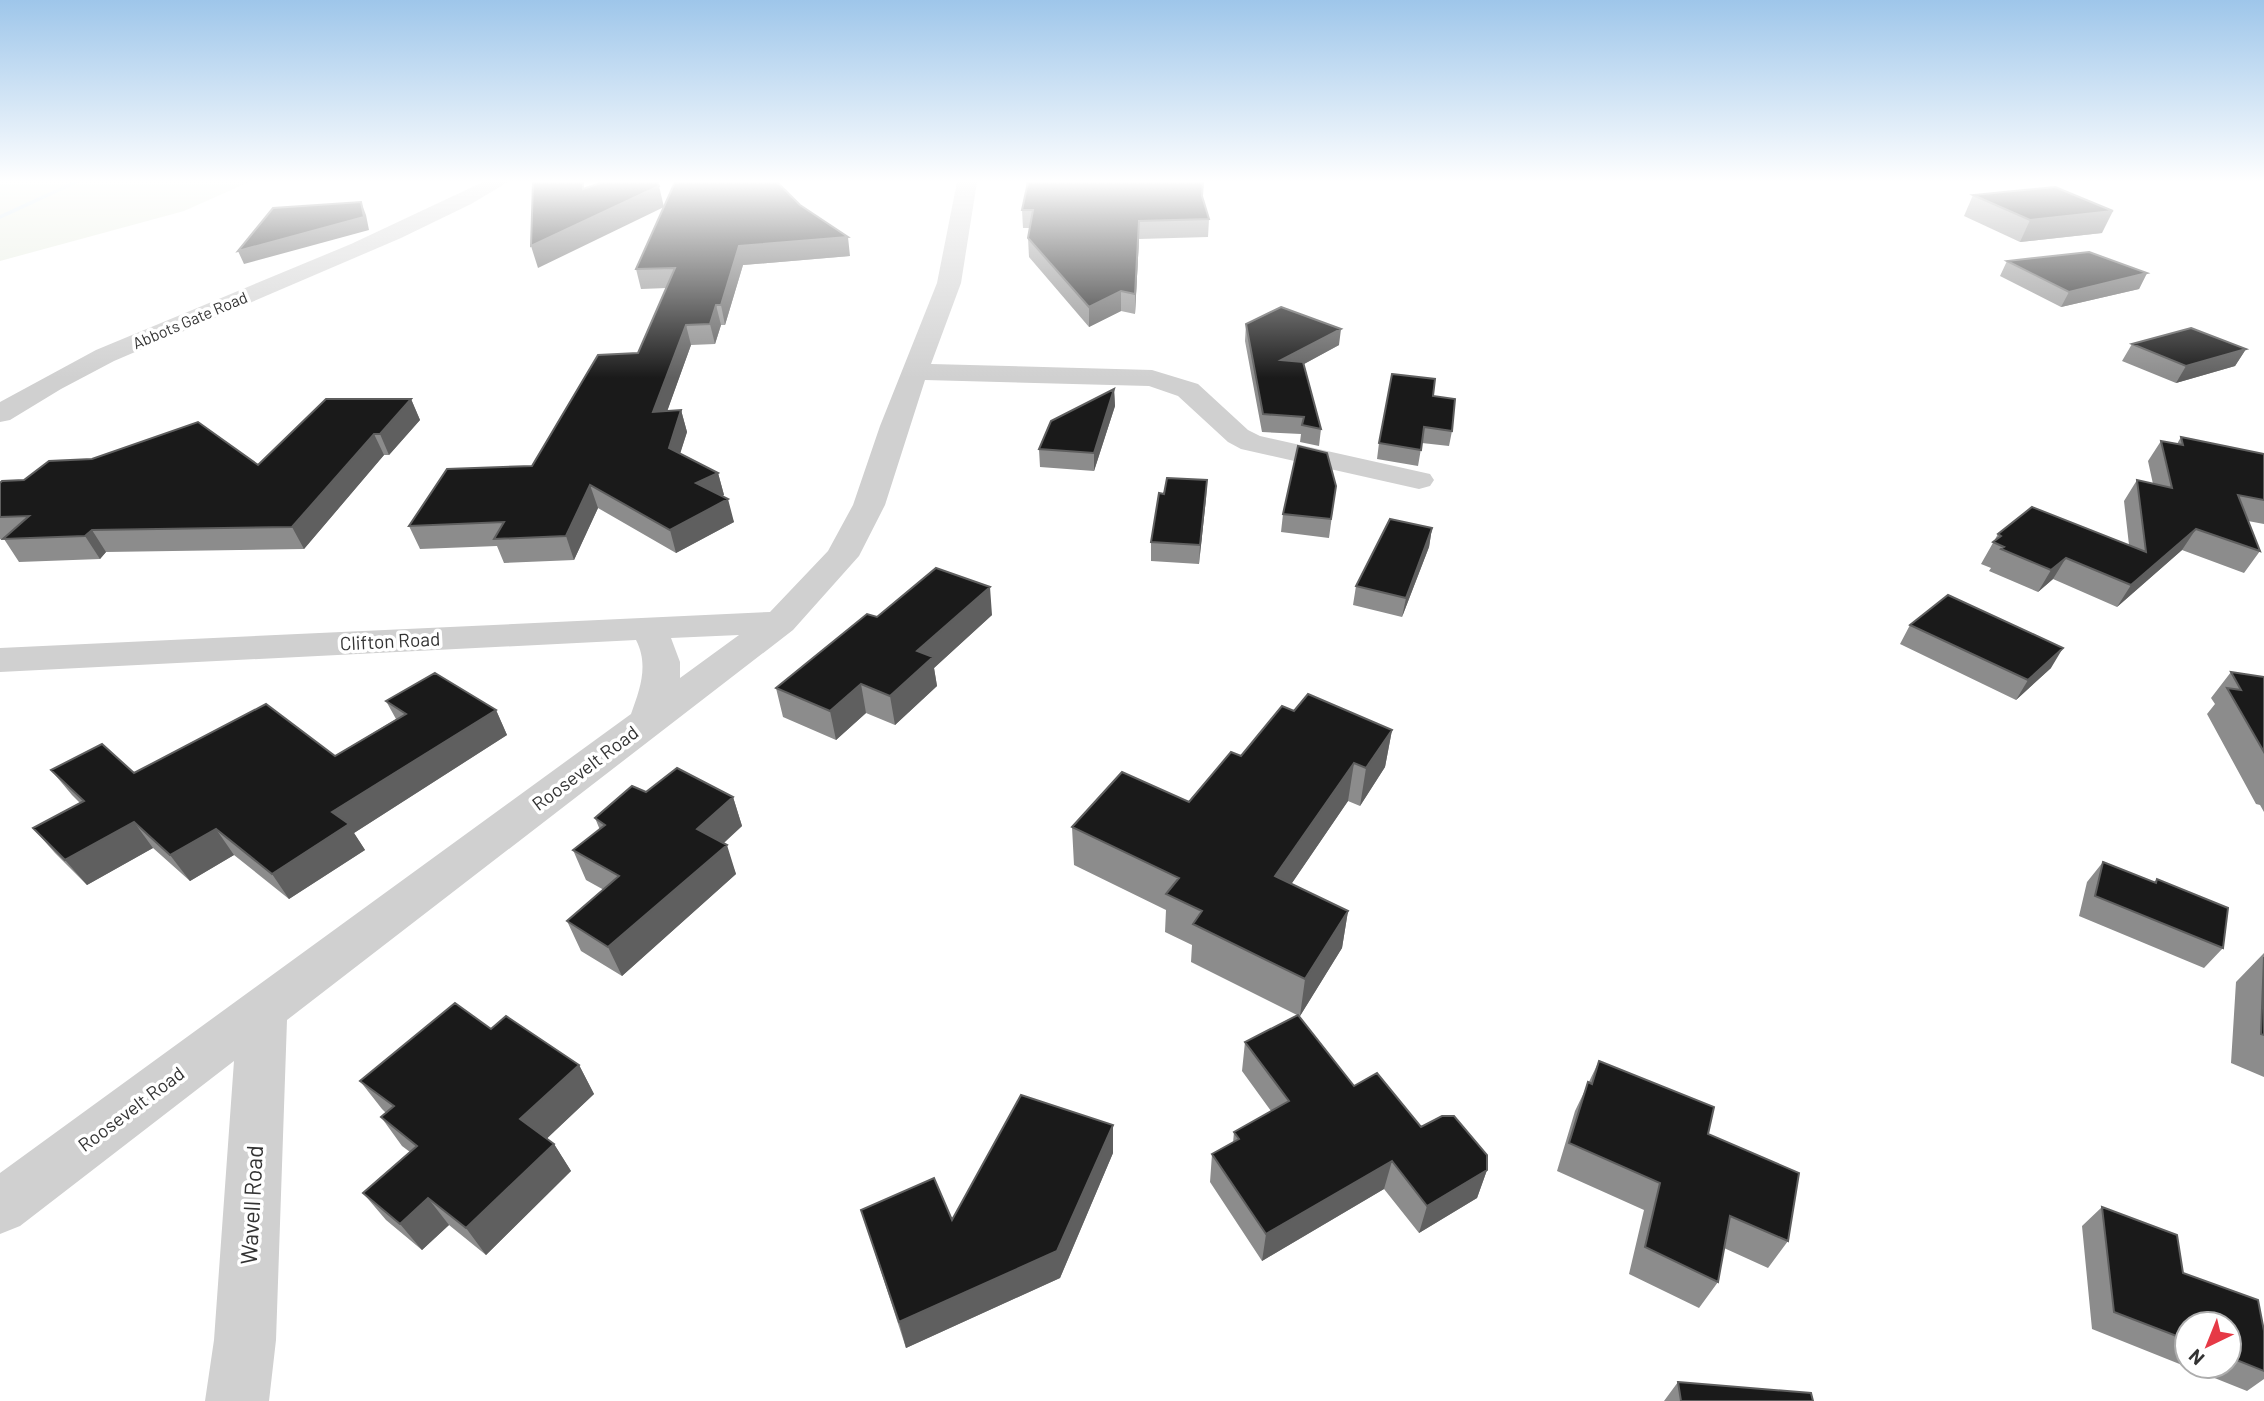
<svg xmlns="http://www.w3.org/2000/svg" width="2264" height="1401" font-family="Barlow,sans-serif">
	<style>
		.green { fill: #e6ecdf }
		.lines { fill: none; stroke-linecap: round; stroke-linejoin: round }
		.stream { fill: #cfe2ee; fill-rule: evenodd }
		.minor { fill: #d0d0d0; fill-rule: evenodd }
		.wall { fill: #8c8c8c; fill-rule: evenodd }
		.shaded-wall { fill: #5f5f5f }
		.building { fill: #1a1a1a; stroke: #5f5f5f; stroke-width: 2 }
		.labels { text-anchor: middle; stroke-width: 7; stroke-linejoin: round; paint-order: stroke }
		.far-street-label { font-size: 16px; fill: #333; stroke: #fff }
		.street-label { font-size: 19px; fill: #333; stroke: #fff }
		.near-street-label { font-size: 23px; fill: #333; stroke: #fff }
	</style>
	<rect width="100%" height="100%" fill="#fff"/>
	<path class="green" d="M 0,182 L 249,182 L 184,211 L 0,261 Z"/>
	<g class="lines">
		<path class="stream" d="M 72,182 L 80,182 L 0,219 L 0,215 Z"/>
		<path class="minor" d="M 483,182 L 508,182 L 471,204 L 401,238 L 114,361 L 61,389 L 10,420 L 0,422 L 0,402 L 96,350 L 351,244 Z
			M 957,182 L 977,182 L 961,283 L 931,364 L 1152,370 L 1198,384 L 1248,430 L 1260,436 L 1430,474 L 1434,480 L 1430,486 L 1419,489 L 1241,449 L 1228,442 L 1178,396 L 1149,386 L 925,380 L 885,505 L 859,556 L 793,630 L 287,1020 L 276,1340 L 269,1401 L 205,1401 L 214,1340 L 234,1061 L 20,1226 L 0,1234 L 0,1173 L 631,714 C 640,689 649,665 636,640 L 0,672 L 0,648 L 770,612 L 828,551 L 853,505 L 880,426 L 937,283 ZM 739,635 L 680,678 L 680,662 L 671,638 Z"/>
	</g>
	<path class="wall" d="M 1028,182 L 1204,182 L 1202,198 L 1209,219 L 1208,237 L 1139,239 L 1135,314 L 1121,311 L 1089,327 L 1029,257 L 1028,238 L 1030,228 L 1023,228 L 1022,210 Z
		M 1973,195 L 2102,233 L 2020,242 L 1964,216 Z
		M 800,205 L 850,256 L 743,265 L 725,325 L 721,325 L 715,344 L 691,345 L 667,411 L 681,410 L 687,432 L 680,453 L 718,473 L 724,495 L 722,496 L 734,522 L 676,553 L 598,508 L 574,560 L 504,563 L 497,546 L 420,549 L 409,526 L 532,466 L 638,353 L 667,288 L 641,289 L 636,269 Z
		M 2007,261 L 2147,273 L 2139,289 L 2061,307 L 2000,276 Z
		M 1246,324 L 1339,345 L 1304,364 L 1321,429 L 1319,446 L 1300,442 L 1301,434 L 1262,432 L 1245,341 Z
		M 2132,344 L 2246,349 L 2235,366 L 2176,383 L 2122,361 Z
		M 1114,389 L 1115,406 L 1094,471 L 1040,467 L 1039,449 Z
		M 1433,396 L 1452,431 L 1449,446 L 1422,443 L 1418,466 L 1377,459 L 1379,443 Z
		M 411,399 L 420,420 L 389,455 L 384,455 L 304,549 L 106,552 L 100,559 L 19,562 L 4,539 L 0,539 L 0,483 L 24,480 L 92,459 L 258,465 Z
		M 2181,437 L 2264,454 L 2264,524 L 2248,521 L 2260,551 L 2244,573 L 2182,550 L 2117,607 L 2053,579 L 2038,592 L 1989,571 L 1991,568 L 1981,564 L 1998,534 L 2129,545 L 2124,501 L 2137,480 L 2153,484 L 2148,461 L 2161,441 L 2177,444 Z
		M 1207,480 L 1199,564 L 1151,561 L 1151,542 L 1164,494 Z
		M 1336,486 L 1329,538 L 1281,532 L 1283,514 Z
		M 1432,528 L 1429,547 L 1402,617 L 1353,605 L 1356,586 Z
		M 992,615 L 934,668 L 937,686 L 895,725 L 866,713 L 836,740 L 783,717 L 776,688 L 877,617 Z
		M 1910,625 L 2051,668 L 2016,700 L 1900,644 Z
		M 2231,672 L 2264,677 L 2264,812 L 2260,805 L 2256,804 L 2207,714 L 2215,704 L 2211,698 Z
		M 386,701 L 496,710 L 507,735 L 354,833 L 365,850 L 289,899 L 234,855 L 190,881 L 153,848 L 87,885 L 55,853 L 33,828 L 80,803 L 72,795 L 51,770 L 134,773 L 335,756 L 396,719 Z
		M 1294,711 L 1392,730 L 1385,767 L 1360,806 L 1348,801 L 1291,884 L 1348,911 L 1342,948 L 1300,1016 L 1298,1016 L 1354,1086 L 1421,1127 L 1487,1170 L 1477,1198 L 1419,1233 L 1384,1189 L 1262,1261 L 1210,1182 L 1212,1154 L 1233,1143 L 1234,1132 L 1271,1111 L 1242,1071 L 1245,1042 L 1297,1015 L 1191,962 L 1192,945 L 1165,932 L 1166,910 L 1074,865 L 1072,827 L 1189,802 Z
		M 646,792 L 733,797 L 742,826 L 724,843 L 736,874 L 622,976 L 581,951 L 567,921 L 604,890 L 586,880 L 573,850 L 600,830 L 595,818 Z
		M 2103,862 L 2154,882 L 2157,879 L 2223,948 L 2204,968 L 2079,916 L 2087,882 Z
		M 2264,953 L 2264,1077 L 2231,1063 L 2236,982 Z
		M 491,1029 L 579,1065 L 594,1094 L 547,1138 L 554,1144 L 571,1171 L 486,1255 L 449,1225 L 422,1250 L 386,1220 L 363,1193 L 410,1152 L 402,1146 L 381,1117 L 386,1113 L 382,1109 L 360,1081 Z
		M 1599,1061 L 1708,1134 L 1788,1241 L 1768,1268 L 1724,1248 L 1718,1282 L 1699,1308 L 1629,1274 L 1644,1210 L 1557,1171 L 1575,1111 Z
		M 1113,1125 L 1113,1153 L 1060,1278 L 906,1348 L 861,1210 L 952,1220 Z
		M 2102,1207 L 2183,1273 L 2264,1331 L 2264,1379 L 2247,1391 L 2092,1329 L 2082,1226 ZM 2187,1324 L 2229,1324 L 2229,1366 L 2187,1366 Z
		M 1678,1382 L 1813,1401 L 1664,1401 Z"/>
	<path class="shaded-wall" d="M 659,186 L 664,207 L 538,268 L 531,246 Z
		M 361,202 L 366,215 L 369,230 L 244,264 L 238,251 Z
		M 2113,211 L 2102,233 L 2020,242 L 2030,220 Z
		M 1139,221 L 1139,239 L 1135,314 L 1135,294 Z
		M 848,237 L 850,256 L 743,265 L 725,325 L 721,305 L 739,246 Z
		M 2147,273 L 2139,289 L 2061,307 L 2069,292 Z
		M 1121,291 L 1121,311 L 1089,327 L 1089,307 Z
		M 716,305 L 721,325 L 715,344 L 710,324 Z
		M 686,325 L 691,345 L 659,434 L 653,412 Z
		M 1341,329 L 1339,345 L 1280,377 L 1281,360 Z
		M 2246,349 L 2235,366 L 2176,383 L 2186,366 Z
		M 1114,389 L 1115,406 L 1094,471 L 1094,453 Z
		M 411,399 L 420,420 L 389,455 L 380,434 Z
		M 681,410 L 687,432 L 675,470 L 669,448 Z
		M 374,434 L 384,455 L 304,549 L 292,527 Z
		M 718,473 L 724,495 L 703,506 L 696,483 Z
		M 1207,480 L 1206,499 L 1199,564 L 1200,545 Z
		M 590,485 L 598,508 L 574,560 L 566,536 Z
		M 728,499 L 734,522 L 676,553 L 670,530 Z
		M 1432,528 L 1429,547 L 1402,617 L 1406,598 Z
		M 2196,529 L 2182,550 L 2117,607 L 2131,585 Z
		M 92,530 L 106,552 L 100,559 L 85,536 Z
		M 2066,558 L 2053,579 L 2038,592 L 2051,570 Z
		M 990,587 L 992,615 L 934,668 L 937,686 L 895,725 L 890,696 L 917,651 Z
		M 2063,648 L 2051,668 L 2016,700 L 2028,680 Z
		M 861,684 L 866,713 L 836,740 L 830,711 Z
		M 496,710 L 507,735 L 354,833 L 365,850 L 289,899 L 272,874 L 332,812 Z
		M 1392,730 L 1385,767 L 1360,806 L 1366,768 Z
		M 1354,763 L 1348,801 L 1271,914 L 1275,876 Z
		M 733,797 L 742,826 L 707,858 L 697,829 Z
		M 134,822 L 153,848 L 87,885 L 65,860 Z
		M 216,829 L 234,855 L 190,881 L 170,855 Z
		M 727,845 L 736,874 L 622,976 L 608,947 Z
		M 1348,911 L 1342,948 L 1300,1016 L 1305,979 Z
		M 579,1065 L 594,1094 L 538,1147 L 520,1119 Z
		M 1113,1125 L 1113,1153 L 1060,1278 L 906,1348 L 899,1322 Z
		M 554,1144 L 571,1171 L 486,1255 L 466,1228 Z
		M 1392,1161 L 1384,1189 L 1262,1261 L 1266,1234 Z
		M 1487,1170 L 1477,1198 L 1419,1233 L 1427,1206 Z
		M 428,1198 L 449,1225 L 422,1250 L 400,1224 Z"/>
	<path class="building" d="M 533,182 L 583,182 L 583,189 L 603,182 L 657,182 L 659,186 L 531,246 Z
		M 675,182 L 777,182 L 800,205 L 848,237 L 739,246 L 721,305 L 716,305 L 710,324 L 686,325 L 653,412 L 681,410 L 669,448 L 718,473 L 696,483 L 728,499 L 670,530 L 590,485 L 566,536 L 494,539 L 504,522 L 409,526 L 447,469 L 532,466 L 598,355 L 638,353 L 675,268 L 636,269 Z
		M 1028,182 L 1203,182 L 1202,196 L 1209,219 L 1139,221 L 1135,294 L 1121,291 L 1089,307 L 1028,238 L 1033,210 L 1022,210 Z
		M 2055,187 L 2113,211 L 2030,220 L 1973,195 Z
		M 361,202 L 364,217 L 238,251 L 273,208 Z
		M 2089,252 L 2147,273 L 2069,292 L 2007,261 Z
		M 1281,307 L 1341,329 L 1281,360 L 1303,362 L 1321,429 L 1302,425 L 1304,417 L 1263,414 L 1246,324 Z
		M 2191,328 L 2246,349 L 2186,366 L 2132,344 Z
		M 1392,374 L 1435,379 L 1433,396 L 1455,399 L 1452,431 L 1424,427 L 1421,450 L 1379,443 Z
		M 1114,389 L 1094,453 L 1039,449 L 1051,421 Z
		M 326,399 L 411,399 L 380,434 L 374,434 L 292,527 L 92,530 L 85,536 L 3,539 L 29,516 L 0,517 L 0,483 L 2,481 L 24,480 L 49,461 L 92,459 L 198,422 L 258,465 Z
		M 2181,437 L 2264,454 L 2264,500 L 2238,495 L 2260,551 L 2196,529 L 2131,585 L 2066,558 L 2051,570 L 2001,549 L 2004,547 L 1993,542 L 2001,536 L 1998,534 L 2032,507 L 2146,552 L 2137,480 L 2172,488 L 2161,441 L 2183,445 Z
		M 1298,446 L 1327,453 L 1336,486 L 1331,519 L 1283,514 Z
		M 1167,478 L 1207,480 L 1200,545 L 1151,542 L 1159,493 L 1164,494 Z
		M 1390,519 L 1432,528 L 1406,598 L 1356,586 Z
		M 936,568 L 990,587 L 917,651 L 933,657 L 890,696 L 861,684 L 830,711 L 776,688 L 867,614 L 877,617 Z
		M 1948,595 L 2063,648 L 2028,680 L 1910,625 Z
		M 2231,672 L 2264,677 L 2264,752 L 2227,688 L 2241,690 Z
		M 435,673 L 496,710 L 332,812 L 349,824 L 272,874 L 216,829 L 170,855 L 134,822 L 65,860 L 33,828 L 84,801 L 51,770 L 102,744 L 134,773 L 266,704 L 335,756 L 406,714 L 386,701 Z
		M 1308,694 L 1392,730 L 1366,768 L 1354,763 L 1275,876 L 1348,911 L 1305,979 L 1193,924 L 1202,911 L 1166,894 L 1179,878 L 1072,827 L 1122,772 L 1189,802 L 1231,752 L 1241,756 L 1282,706 L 1294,711 Z
		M 677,768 L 733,797 L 697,829 L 727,845 L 608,947 L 567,921 L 619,876 L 573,850 L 605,825 L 595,818 L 632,786 L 646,792 Z
		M 2103,862 L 2156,883 L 2157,879 L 2228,908 L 2223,948 L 2095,896 Z
		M 2264,957 L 2264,1035 L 2261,1034 Z
		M 455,1003 L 491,1029 L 506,1016 L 579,1065 L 520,1119 L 554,1144 L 466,1228 L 428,1198 L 400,1224 L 363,1193 L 417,1146 L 381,1117 L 394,1106 L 360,1081 Z
		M 1298,1015 L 1354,1086 L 1377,1073 L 1421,1127 L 1442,1116 L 1454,1116 L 1487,1155 L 1487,1170 L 1427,1206 L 1392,1161 L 1266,1234 L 1212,1154 L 1239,1139 L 1234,1132 L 1289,1101 L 1245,1042 Z
		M 1599,1061 L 1714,1107 L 1708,1134 L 1799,1173 L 1788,1241 L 1730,1216 L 1718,1282 L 1645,1247 L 1660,1183 L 1569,1143 L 1588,1082 L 1592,1084 Z
		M 1021,1095 L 1113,1125 L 1057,1251 L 899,1322 L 861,1210 L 934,1178 L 952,1220 Z
		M 2102,1207 L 2177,1235 L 2183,1273 L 2258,1300 L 2264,1331 L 2264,1371 L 2229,1357 L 2229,1324 L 2187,1324 L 2187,1340 L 2114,1312 Z
		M 1678,1382 L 1811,1393 L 1813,1401 L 1681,1401 Z"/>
	<linearGradient id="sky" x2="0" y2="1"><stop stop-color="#9ec6ea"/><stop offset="0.48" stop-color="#fff"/><stop offset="1" stop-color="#fff" stop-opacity="0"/></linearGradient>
	<rect width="2264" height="378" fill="url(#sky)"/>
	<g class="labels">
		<g class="far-street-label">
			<text transform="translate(190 320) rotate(-23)" y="6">Abbots Gate Road</text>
		</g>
		<g class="street-label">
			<text transform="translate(390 641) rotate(-3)" y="7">Clifton Road</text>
			<text transform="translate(585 768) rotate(-37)" y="7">Roosevelt Road</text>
			<text transform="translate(131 1109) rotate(-37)" y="7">Roosevelt Road</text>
		</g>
		<g class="near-street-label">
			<text transform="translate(252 1205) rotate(-87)" y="8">Wavell Road</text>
		</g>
	</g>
	<g transform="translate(2208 1345) rotate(223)"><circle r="33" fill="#ffffff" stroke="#adadad" stroke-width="2"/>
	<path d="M0-5L12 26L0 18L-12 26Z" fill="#e63946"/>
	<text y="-10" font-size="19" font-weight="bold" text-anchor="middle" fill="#333333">N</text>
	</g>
</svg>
